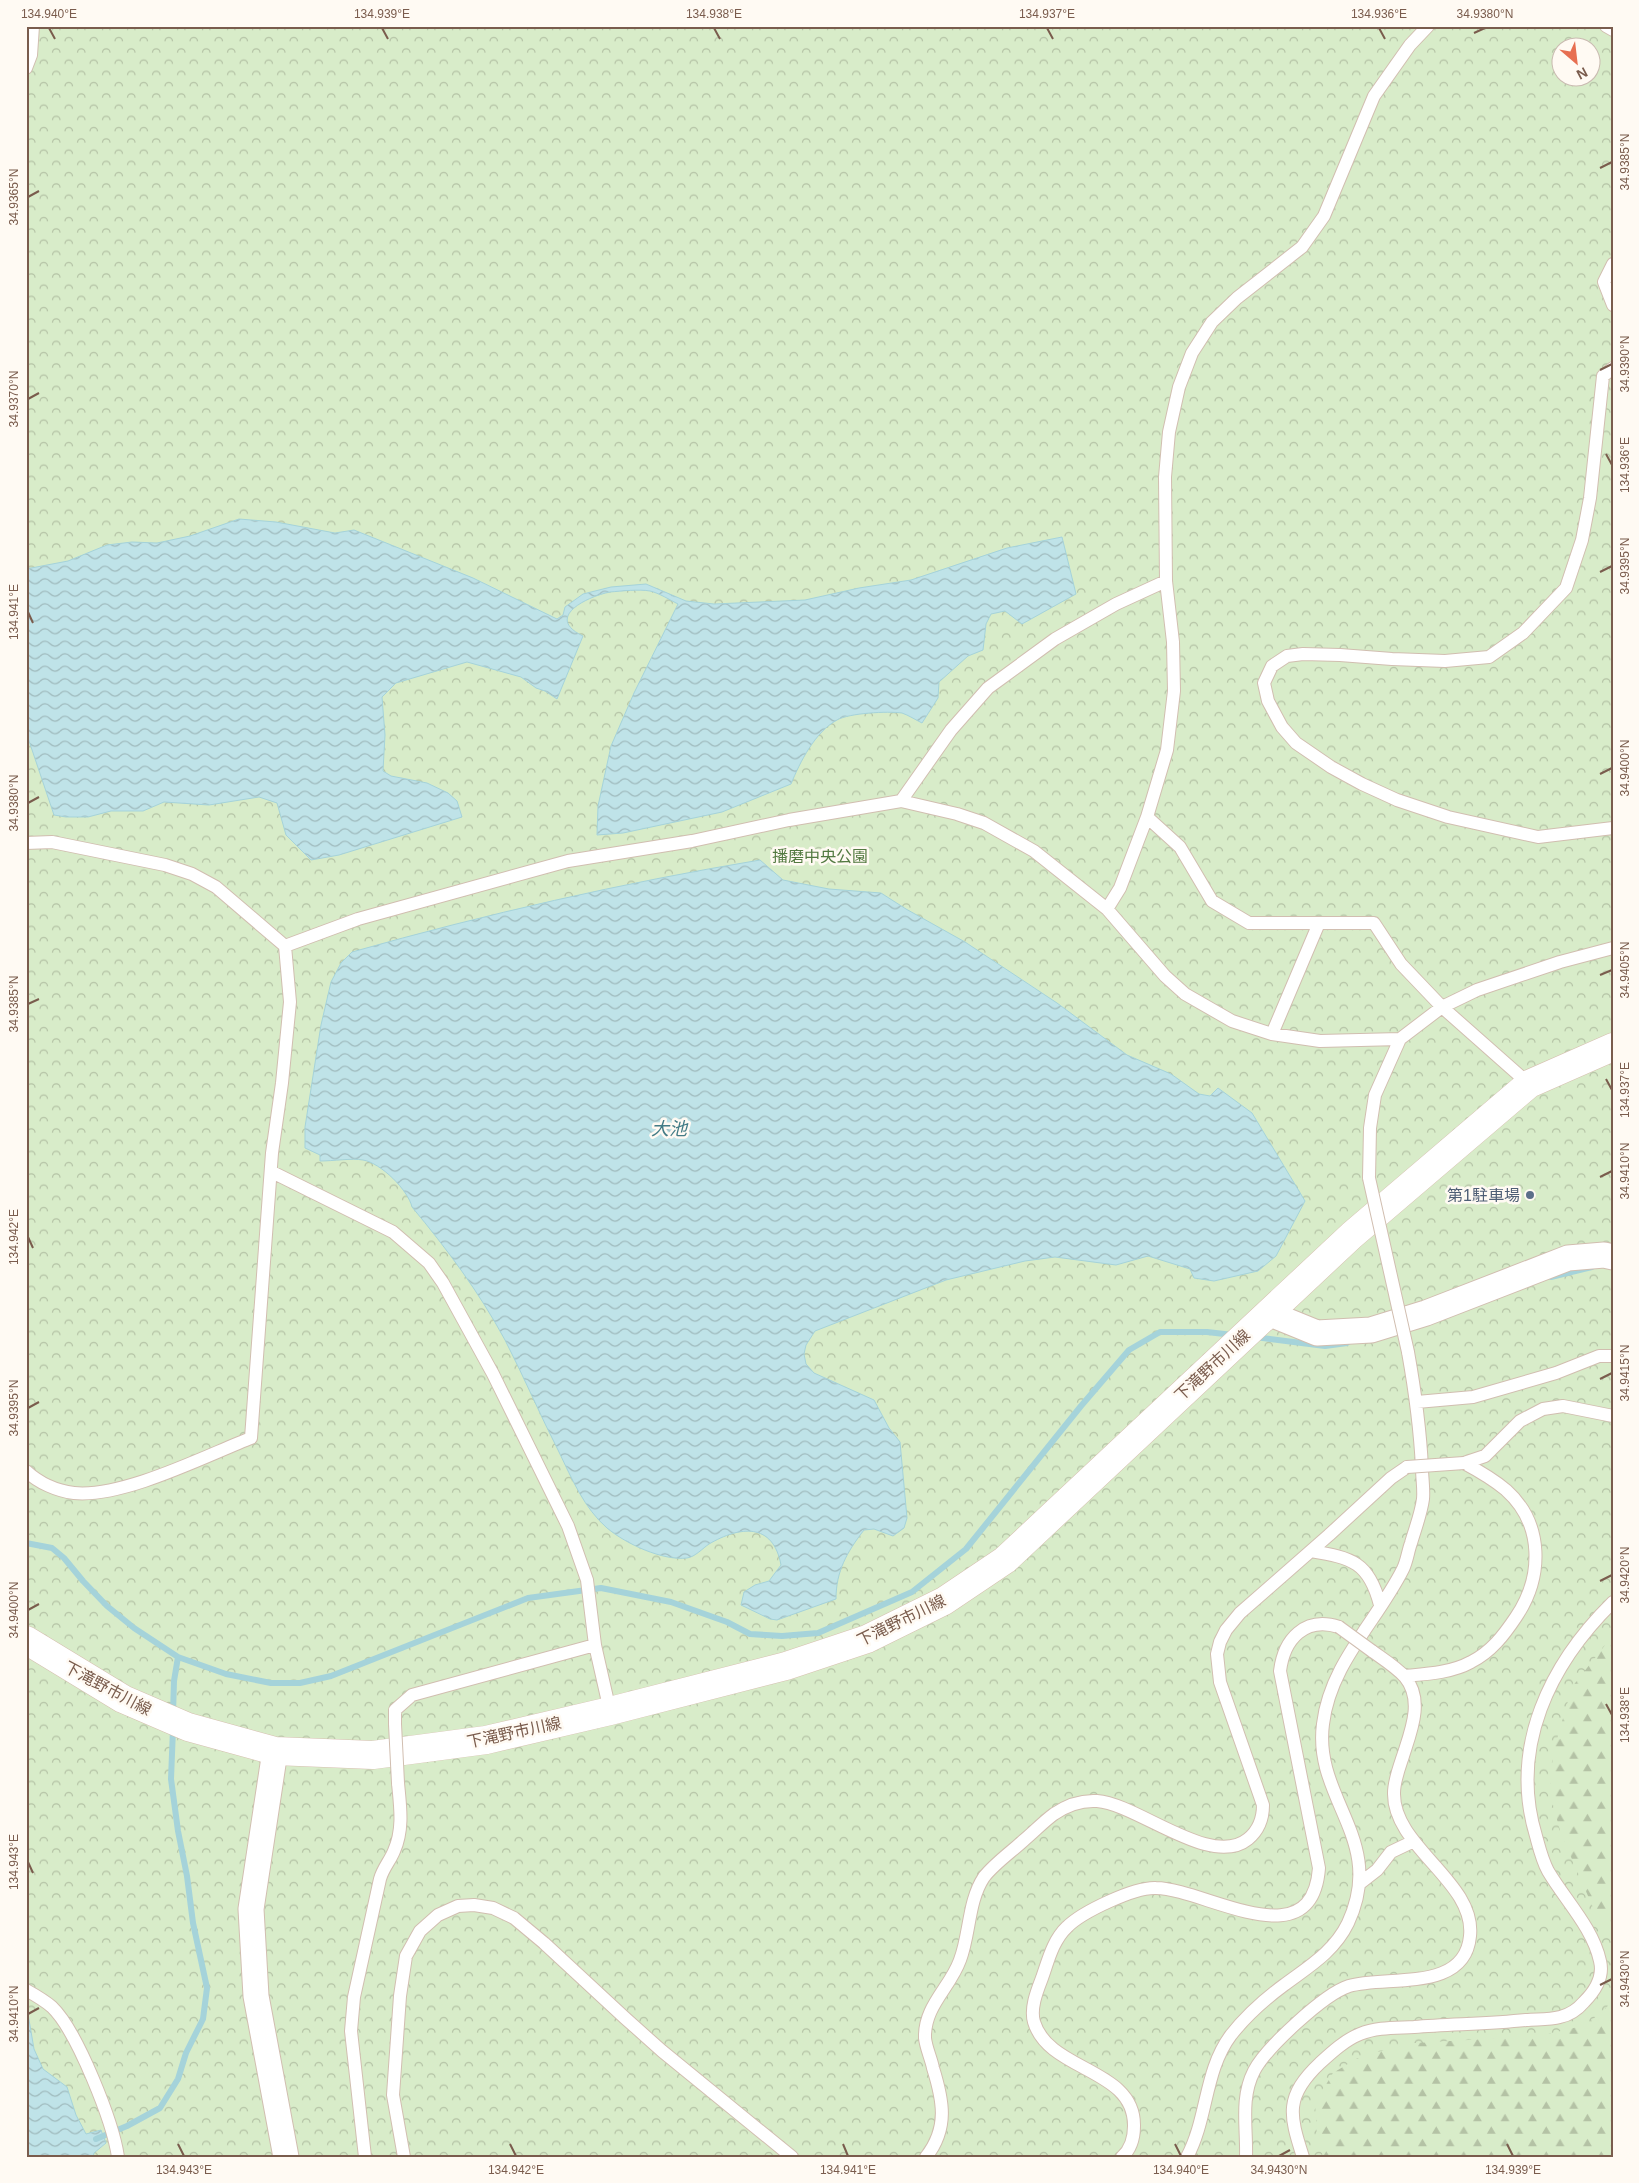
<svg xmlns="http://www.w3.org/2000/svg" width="1639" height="2183" font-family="Helvetica,'Noto Sans JP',sans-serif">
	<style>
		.forest { fill: url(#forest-firs) }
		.park { fill: url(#park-crowns); fill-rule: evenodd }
		.water { fill: url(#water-waves); stroke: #a5d3da }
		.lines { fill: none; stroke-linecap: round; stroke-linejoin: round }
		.stream { stroke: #a5d3da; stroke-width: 6 }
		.service-casing { stroke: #d1beb0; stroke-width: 14 }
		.minor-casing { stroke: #d1beb0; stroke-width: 27 }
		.secondary-casing { stroke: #d6c0b0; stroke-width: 29 }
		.service { stroke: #fff; stroke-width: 12 }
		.minor { stroke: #fff; stroke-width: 25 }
		.secondary { stroke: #fff; stroke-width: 28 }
		.service-bridge-casing { stroke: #d1beb0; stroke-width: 14; stroke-linecap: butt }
		.service-bridge { stroke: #fff; stroke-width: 12 }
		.ticks { fill: none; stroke: #7a5c4d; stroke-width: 2 }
		.service-dot { fill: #5c6f8a; stroke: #fffaf3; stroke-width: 2 }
		.labels { text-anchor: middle; stroke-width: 5; stroke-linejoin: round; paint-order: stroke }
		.park-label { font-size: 16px; fill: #537a41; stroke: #fffaf3 }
		.service-label { font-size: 16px; fill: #4e5e75; stroke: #fffaf3; text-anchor: end }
		.street-label { font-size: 16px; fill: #7a5c4d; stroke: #fffaf3 }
		.water-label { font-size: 18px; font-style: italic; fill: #437c86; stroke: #fffaf3 }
		.neatline { fill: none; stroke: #7a5c4d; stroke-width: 2 }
		.ticks-label { font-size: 12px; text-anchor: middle; fill: #7a5c4d }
	</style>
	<defs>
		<pattern id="forest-firs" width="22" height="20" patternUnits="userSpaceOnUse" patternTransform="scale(1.25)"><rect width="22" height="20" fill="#d8ecc9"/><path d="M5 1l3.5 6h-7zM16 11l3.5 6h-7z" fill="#b4c2a5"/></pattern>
		<pattern id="park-crowns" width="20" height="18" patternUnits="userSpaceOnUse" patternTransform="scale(1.25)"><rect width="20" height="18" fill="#d8ecc9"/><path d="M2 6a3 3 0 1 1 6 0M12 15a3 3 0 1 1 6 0" fill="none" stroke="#b4c2a5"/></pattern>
		<pattern id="water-waves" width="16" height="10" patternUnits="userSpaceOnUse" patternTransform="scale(1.25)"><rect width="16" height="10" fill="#bfe3e8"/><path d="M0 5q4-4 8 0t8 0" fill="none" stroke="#a0bbbe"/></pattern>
	</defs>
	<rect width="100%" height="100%" fill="#fdf6ec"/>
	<path class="forest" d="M 1613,1287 L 1613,2157 L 1260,2157 Z"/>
	<path class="park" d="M 26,26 L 1613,26 L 1613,1635 L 1572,1687 L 1553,1753 L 1550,1794 L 1561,1834 L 1595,1912 L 1608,1929 L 1613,1940 L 1613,1996 L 1607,2007 L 1586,2025 L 1540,2036 L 1415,2043 L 1361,2056 L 1333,2073 L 1315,2103 L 1317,2135 L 1323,2157 L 26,2157 ZM 1562,48 L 1592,48 L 1592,78 L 1562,78 Z"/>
	<path class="water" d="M 239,519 L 276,522 L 335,533 L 354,530 L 473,578 L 557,619 L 563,615 L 565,607 L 583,594 L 611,587 L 646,584 L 686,601 L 714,604 L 805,600 L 859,588 L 911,580 L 1007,548 L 1062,537 L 1076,594 L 1022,624 L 1005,611 L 991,614 L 986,624 L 983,650 L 968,656 L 939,682 L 938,698 L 922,723 C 916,720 908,715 902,713 C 888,711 849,713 837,720 C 815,732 800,762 791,784 L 722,812 L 623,833 L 597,835 L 598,806 L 611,746 L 634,693 L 678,604 C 670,600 659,593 650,591 C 639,589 622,591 610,592 C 589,596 543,617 583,636 L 557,699 L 545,691 L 536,688 L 521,677 L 467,662 L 396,683 L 382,697 L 385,735 L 383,771 L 391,776 L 427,783 L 448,793 L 457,801 L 462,817 L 339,855 L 311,860 L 286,835 L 277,803 L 259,797 L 209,805 L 164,802 L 143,811 L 111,811 L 88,817 L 66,817 L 54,815 L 26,732 L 26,569 L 68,561 L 107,545 L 132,542 L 157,543 L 190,536 Z
		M 760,860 L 783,880 L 829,889 L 881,893 L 906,909 L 965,942 L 1057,1003 L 1127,1055 L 1171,1074 L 1199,1094 L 1210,1096 L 1218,1088 L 1252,1113 L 1305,1201 L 1276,1256 L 1258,1271 L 1214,1281 L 1194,1278 L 1190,1269 L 1148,1256 L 1116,1265 L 1055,1257 L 1025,1261 L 946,1280 L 815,1331 L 806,1345 L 804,1354 L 806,1364 L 814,1373 L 874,1400 L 889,1428 L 900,1442 L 907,1518 L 904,1528 L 893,1536 L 874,1529 L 864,1530 C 847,1552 836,1571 836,1599 L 777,1620 L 770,1619 L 741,1605 L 744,1592 L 755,1585 L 769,1581 L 781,1565 C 773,1522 740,1526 709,1544 C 703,1548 695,1557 687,1558 C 663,1561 626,1544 607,1528 C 584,1508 572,1479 559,1452 C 540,1415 524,1377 505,1340 C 479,1292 447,1249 412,1207 C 408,1190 381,1163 363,1160 C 352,1158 333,1161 320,1161 L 320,1155 L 305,1148 L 305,1127 L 321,1025 L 331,982 L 341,963 L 352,952 C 486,914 622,883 760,860 Z
		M 26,2002 L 34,2049 L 43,2069 L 67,2087 L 76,2115 L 86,2134 L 101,2130 L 106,2143 L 94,2153 L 93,2157 L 26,2157 Z"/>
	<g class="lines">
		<path class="stream" d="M 1551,1277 L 1592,1267
			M 1255,1337 L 1325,1346 L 1347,1343
			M 26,1543 L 52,1548 L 64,1558 L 83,1581 L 107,1606 L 134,1628 L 178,1657 L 226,1674 L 271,1683 L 300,1683 L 331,1676 L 528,1598 L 601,1588 L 671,1602 L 727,1622 L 750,1634 L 782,1636 L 818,1633 L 912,1592 L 966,1549 L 1081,1406 L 1129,1350 L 1160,1332 L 1207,1332 L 1233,1335
			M 173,1714 L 174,1681 L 178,1657
			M 96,2139 L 127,2126 L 160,2108 L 178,2079 L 186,2053 L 203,2019 L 207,1988 L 193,1923 L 187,1876 L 178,1831 L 171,1779 L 173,1729"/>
		<defs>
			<path id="service" d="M 1606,26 L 1613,30
				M 26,68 L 31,55 L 33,26
				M 1613,264 L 1604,282 L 1613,305
				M 1613,368 L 1603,376 L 1590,498 L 1582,540 L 1566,588 L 1523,633 L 1489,657 L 1445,661 L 1392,659 L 1340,655 L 1303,654 L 1287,656 L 1272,666 L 1264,683 L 1268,701 L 1282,727 L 1296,743 L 1331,767 L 1362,784 L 1397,800 L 1448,817 L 1538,837 L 1613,828
				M 901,801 L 951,730 L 988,688 L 1055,639 L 1116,604 L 1166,581
				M 1147,817 L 1180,847 L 1212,901 L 1249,923 L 1374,923 L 1401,964 L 1442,1007 L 1529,1084
				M 26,843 L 52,842 L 165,865 L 192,874 L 216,887 L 285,946 L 290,1002 L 282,1083 L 272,1153 L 251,1438 C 205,1456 123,1498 74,1493 C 57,1491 39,1483 26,1471
				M 1107,909 L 1120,888 L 1147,817 L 1167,750 L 1174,691 L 1173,642 L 1166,581 L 1165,477 L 1169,432 L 1179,387 L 1192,353 L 1212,322 L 1237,298 L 1302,247 L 1324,216 L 1374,96 L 1410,45 L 1428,26
				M 285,946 L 358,919 L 568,861 L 692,841 L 789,820 L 901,801 L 957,814 L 984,823 L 1034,851 L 1107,909 L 1165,976 L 1185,994 L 1232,1021 L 1272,1034 L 1320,1041 L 1400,1039
				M 1272,1034 L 1319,923
				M 272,1172 L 393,1232 L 429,1263 L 443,1283 L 493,1374 L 568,1526 L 587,1580 L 595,1645 L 610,1711
				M 1369,1178 L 1370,1128 L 1375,1095 L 1400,1039 L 1442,1007 L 1477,990 L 1560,962 L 1613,948
				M 1417,1402 L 1473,1397 L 1556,1373 L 1599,1356 L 1613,1356
				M 1464,1463 L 1485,1456 L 1520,1421 L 1543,1409 L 1563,1406 L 1613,1416
				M 1311,1551 C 1352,1558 1369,1562 1380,1605
				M 1404,1676 C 1426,1674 1451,1673 1471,1662 C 1491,1652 1504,1635 1516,1617 C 1543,1577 1544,1524 1506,1490 C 1493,1479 1479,1471 1464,1463
				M 395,1724 L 395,1710 L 412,1695 L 595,1645
				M 1359,1884 L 1377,1870 L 1391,1852 L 1414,1841
				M 26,1990 C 35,1995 44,2000 52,2007 C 77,2031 113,2122 118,2157
				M 365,2157 L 351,2031 L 354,1997 L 380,1879 C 383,1868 390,1861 394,1851 C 404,1829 400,1805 398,1783
				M 404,2157 L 393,2095 L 400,1996 L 406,1956 L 420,1931 L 438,1915 L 458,1906 L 474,1905 L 493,1908 L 514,1918 L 544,1943 L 625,2018 L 662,2051 L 792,2157
				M 926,2157 C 949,2128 943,2100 933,2068 C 931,2058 926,2048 925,2038 C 924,2006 950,1988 960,1960 C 970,1934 968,1901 984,1877 C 994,1864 1011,1852 1023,1841 C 1034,1832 1043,1822 1054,1814 C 1067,1805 1081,1800 1097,1801 C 1138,1804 1211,1869 1248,1839 C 1259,1830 1263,1819 1263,1805 L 1220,1682 L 1217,1654 L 1220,1642 L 1226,1630 L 1240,1613 L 1329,1535 L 1391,1478 L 1407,1467
				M 1122,2157 C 1131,2149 1134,2138 1134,2126 C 1135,2068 1049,2072 1034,2022 C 1030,2008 1037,1991 1042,1978 C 1048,1961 1053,1940 1067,1927 C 1082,1912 1134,1887 1156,1888 C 1206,1889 1312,1961 1319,1868 L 1280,1671 C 1284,1639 1305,1616 1339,1627
				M 1187,2157 C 1208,2118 1204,2071 1231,2035 C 1246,2016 1265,1999 1284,1985 C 1308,1967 1334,1952 1348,1923 C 1387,1840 1313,1799 1323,1724 C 1330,1664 1377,1621 1403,1569 C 1407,1561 1408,1551 1411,1543 C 1415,1529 1421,1514 1423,1499 C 1424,1489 1422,1478 1422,1468 C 1420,1427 1415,1391 1408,1352
				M 1246,2157 C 1247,2128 1240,2098 1254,2071 C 1266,2048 1324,1994 1349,1986 C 1387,1975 1465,1993 1470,1936 C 1476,1882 1393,1847 1394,1793 C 1394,1781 1399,1768 1403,1756 C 1411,1731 1424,1700 1405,1677 C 1396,1667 1383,1659 1372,1651
				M 1303,2157 C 1289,2114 1285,2096 1320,2063 C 1332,2052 1345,2040 1360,2034 C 1377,2027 1396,2028 1414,2027 C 1451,2024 1489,2024 1526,2020 C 1537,2019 1549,2020 1560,2017 C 1569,2015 1578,2009 1584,2002 C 1595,1991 1604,1977 1600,1961 C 1593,1928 1565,1900 1548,1871 C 1542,1860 1539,1847 1536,1836 C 1509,1747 1550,1664 1613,1602"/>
			<path id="minor" d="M 1268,1313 L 1317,1333 L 1371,1330 L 1426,1313 L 1568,1258 L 1604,1255 L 1613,1257
				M 275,1751 L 251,1909 L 256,1996 L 286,2157"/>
			<path id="secondary" d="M 26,1640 L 123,1699 L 188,1727 L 275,1751 L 373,1755 L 486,1740 L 610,1711 L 786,1666 L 867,1639 L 944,1601 L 1005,1560 L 1352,1235 L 1529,1084 L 1613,1047"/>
		</defs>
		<use href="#service" class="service-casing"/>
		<use href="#minor" class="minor-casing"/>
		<use href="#secondary" class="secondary-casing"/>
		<use href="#service" class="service"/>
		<use href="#minor" class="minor"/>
		<use href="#secondary" class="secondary"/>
		<defs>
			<path id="service-bridge" d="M 1369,1178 L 1408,1352
				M 1407,1467 L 1464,1463
				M 1339,1627 L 1372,1651
				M 395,1724 L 398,1783"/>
		</defs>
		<use href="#service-bridge" class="service-bridge-casing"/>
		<use href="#service-bridge" class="service-bridge"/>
	</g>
	<path class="ticks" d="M 49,28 L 55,39M 382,28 L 388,39M 714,28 L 720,39M 1047,28 L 1053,39M 1379,28 L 1385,39M 1474,33 L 1485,28M 1600,168 L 1612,162M 28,197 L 39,191M 1600,370 L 1612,364M 28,399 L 39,393M 1606,454 L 1612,465M 1600,572 L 1612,566M 28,612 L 33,623M 1600,774 L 1612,768M 28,803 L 39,797M 1600,975 L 1612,970M 28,1004 L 39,999M 1606,1079 L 1612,1090M 1600,1177 L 1612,1171M 28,1237 L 33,1248M 1600,1379 L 1612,1373M 28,1408 L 39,1402M 1600,1581 L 1612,1575M 28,1610 L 39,1604M 1606,1704 L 1612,1715M 28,1862 L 33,1873M 1600,1985 L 1612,1979M 28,2014 L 39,2008M 178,2144 L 184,2156M 510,2144 L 516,2156M 843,2144 L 848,2156M 1175,2144 L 1181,2156M 1507,2144 L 1513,2156M 1279,2156 L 1290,2150"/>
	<circle class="service-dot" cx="1530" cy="1195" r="5"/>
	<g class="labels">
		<g class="park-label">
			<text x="820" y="862">播磨中央公園</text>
		</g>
		<g class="service-label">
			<text x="1520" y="1201">第1駐車場</text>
		</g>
		<g class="street-label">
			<text transform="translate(1212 1365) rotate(-43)" y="6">下滝野市川線</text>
			<text transform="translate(901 1620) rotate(-26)" y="6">下滝野市川線</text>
			<text transform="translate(108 1688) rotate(28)" y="6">下滝野市川線</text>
			<text transform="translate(514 1732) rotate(-12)" y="6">下滝野市川線</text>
		</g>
		<g class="water-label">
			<text x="669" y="1135">大池</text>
		</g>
	</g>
	<rect width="1639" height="2183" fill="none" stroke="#fffaf3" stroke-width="55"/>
	<g transform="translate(1576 62) rotate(152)"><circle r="24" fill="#fffaf3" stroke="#cabbb1"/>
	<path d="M0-4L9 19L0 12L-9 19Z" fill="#e76f51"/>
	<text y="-8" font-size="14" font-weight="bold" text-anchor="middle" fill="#7a5c4d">N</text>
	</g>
	<rect x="28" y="28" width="1584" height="2128" class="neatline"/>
	<g class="ticks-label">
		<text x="49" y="18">134.940°E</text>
		<text x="382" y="18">134.939°E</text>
		<text x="714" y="18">134.938°E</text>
		<text x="1047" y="18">134.937°E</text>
		<text x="1379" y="18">134.936°E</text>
		<text x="1485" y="18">34.9380°N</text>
		<text transform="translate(1625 162) rotate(-90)" y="4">34.9385°N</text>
		<text transform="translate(14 197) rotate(-90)" y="4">34.9365°N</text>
		<text transform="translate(1625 364) rotate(-90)" y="4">34.9390°N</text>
		<text transform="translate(14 399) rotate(-90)" y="4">34.9370°N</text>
		<text transform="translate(1625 465) rotate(-90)" y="4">134.936°E</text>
		<text transform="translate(1625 566) rotate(-90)" y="4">34.9395°N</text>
		<text transform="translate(14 612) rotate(-90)" y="4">134.941°E</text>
		<text transform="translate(1625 768) rotate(-90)" y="4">34.9400°N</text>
		<text transform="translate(14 803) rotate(-90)" y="4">34.9380°N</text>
		<text transform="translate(1625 970) rotate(-90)" y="4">34.9405°N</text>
		<text transform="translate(14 1004) rotate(-90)" y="4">34.9385°N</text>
		<text transform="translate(1625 1090) rotate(-90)" y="4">134.937°E</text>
		<text transform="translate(1625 1171) rotate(-90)" y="4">34.9410°N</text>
		<text transform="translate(14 1237) rotate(-90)" y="4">134.942°E</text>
		<text transform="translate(1625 1373) rotate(-90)" y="4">34.9415°N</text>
		<text transform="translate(14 1408) rotate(-90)" y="4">34.9395°N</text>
		<text transform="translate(1625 1575) rotate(-90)" y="4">34.9420°N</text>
		<text transform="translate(14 1610) rotate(-90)" y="4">34.9400°N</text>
		<text transform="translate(1625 1715) rotate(-90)" y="4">134.938°E</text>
		<text transform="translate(14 1862) rotate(-90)" y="4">134.943°E</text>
		<text transform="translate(1625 1979) rotate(-90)" y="4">34.9430°N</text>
		<text transform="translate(14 2014) rotate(-90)" y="4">34.9410°N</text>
		<text x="184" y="2174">134.943°E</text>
		<text x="516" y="2174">134.942°E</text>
		<text x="848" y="2174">134.941°E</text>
		<text x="1181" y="2174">134.940°E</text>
		<text x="1279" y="2174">34.9430°N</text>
		<text x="1513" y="2174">134.939°E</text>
	</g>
</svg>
